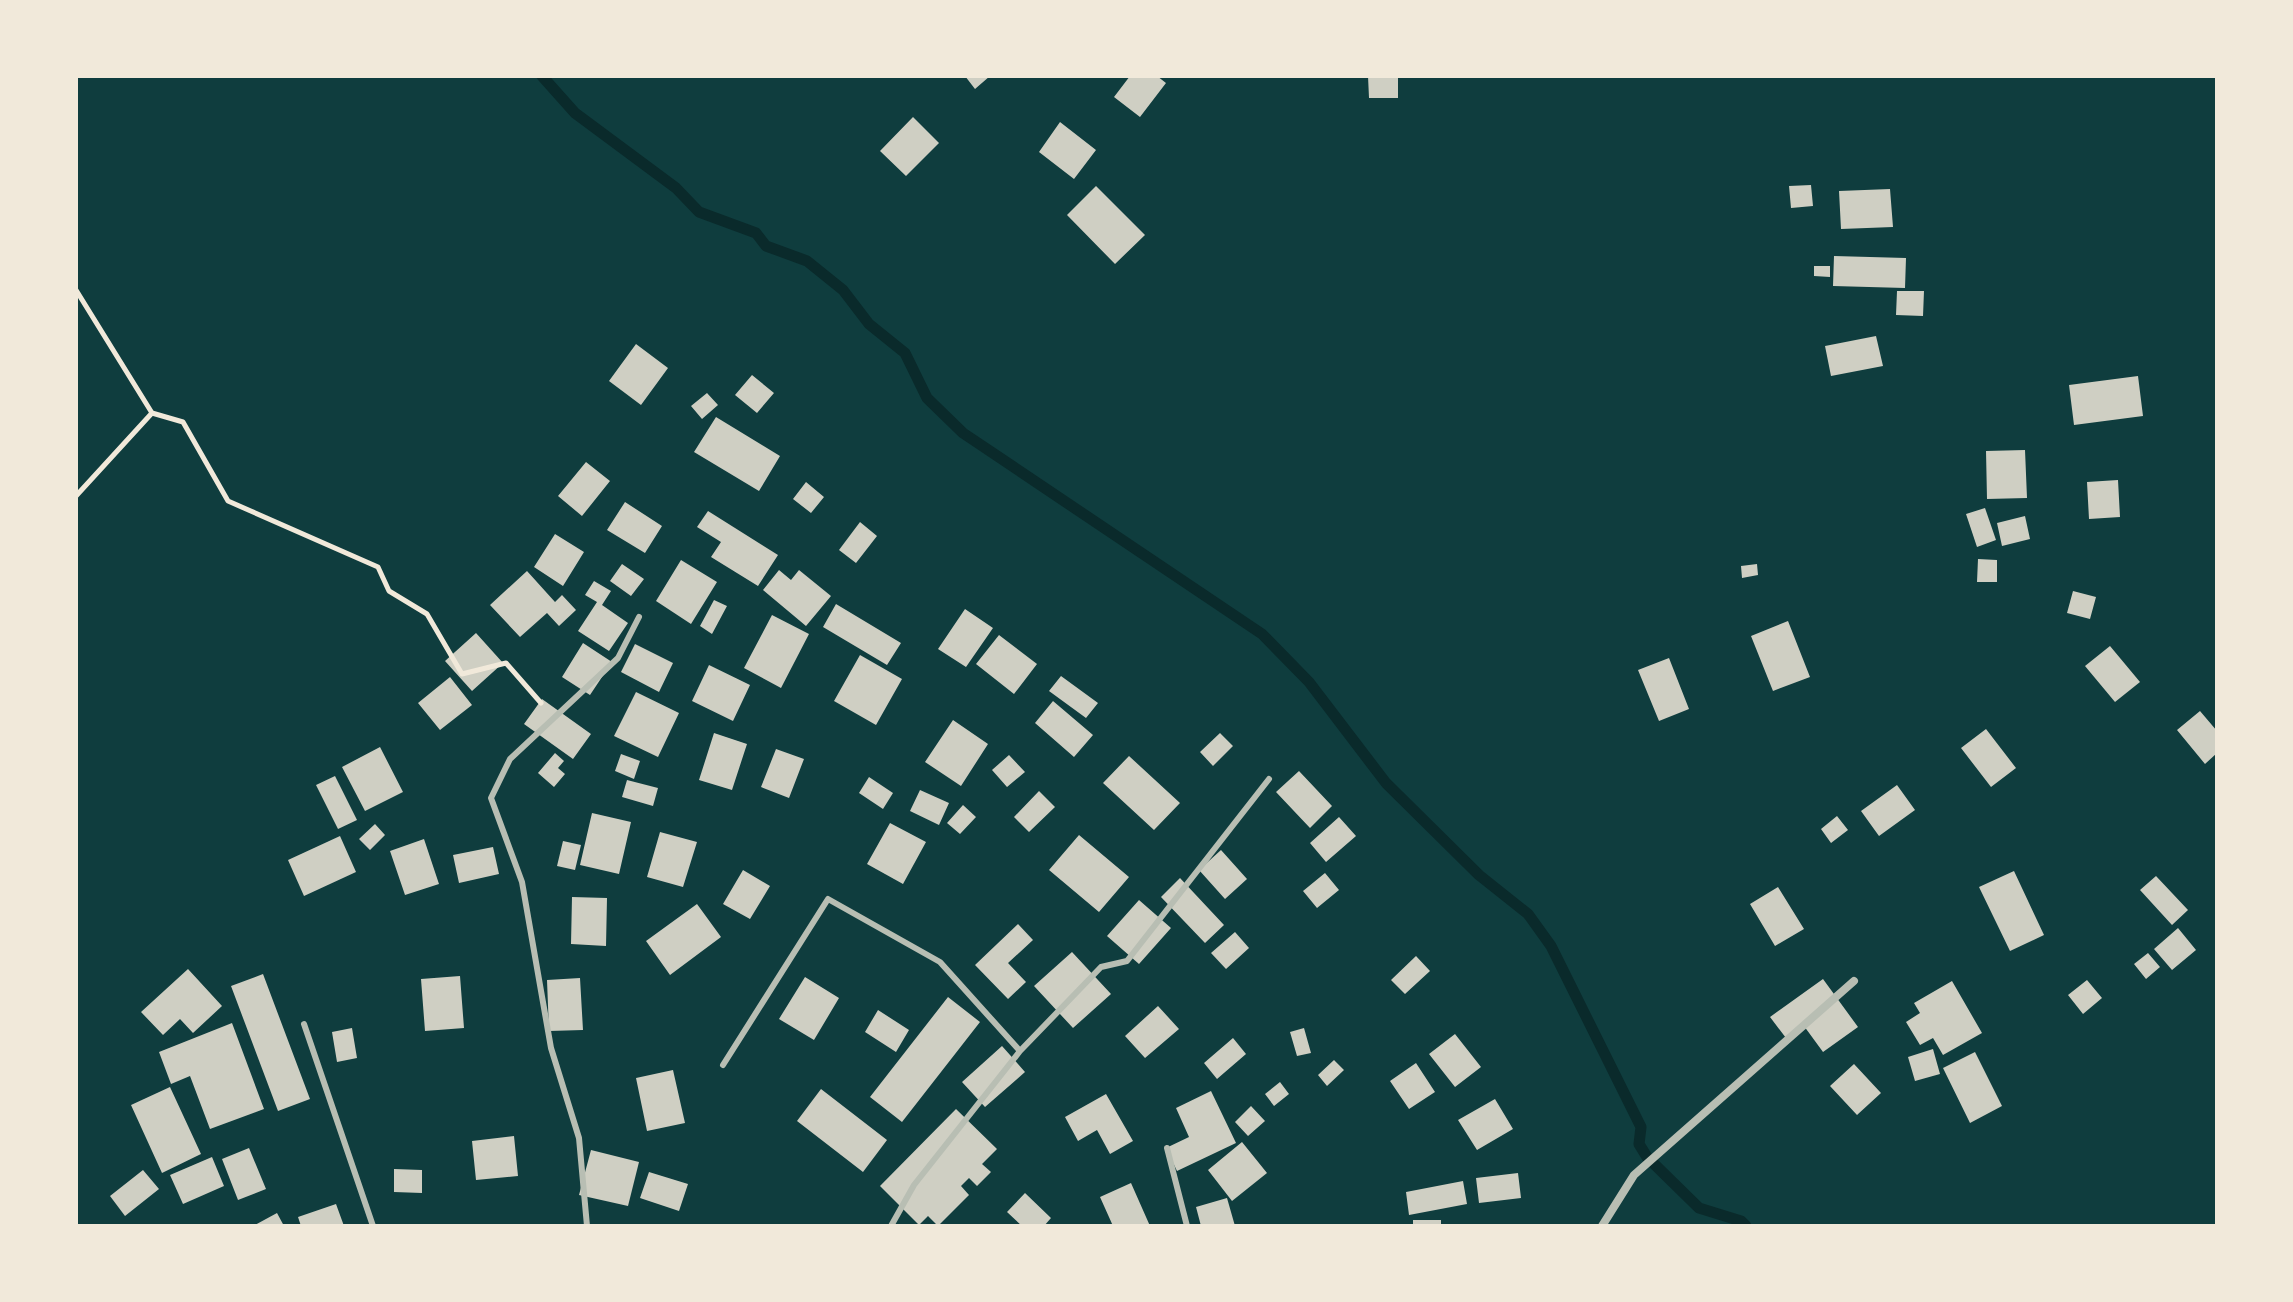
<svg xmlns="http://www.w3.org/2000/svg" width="2293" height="1302" font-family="Manrope,sans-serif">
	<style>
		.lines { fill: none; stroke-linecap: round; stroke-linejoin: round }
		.stream { stroke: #0a2a2b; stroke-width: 11 }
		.building { fill: #cfcfc3 }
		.path { stroke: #f1e9da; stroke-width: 5 }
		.service { stroke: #b8beb3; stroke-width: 6 }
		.minor { stroke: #b8beb3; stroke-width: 8 }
	</style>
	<rect width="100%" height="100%" fill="#0f3d3e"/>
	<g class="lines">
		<path class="stream" d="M 542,76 L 575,113 L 676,188 L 699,212 L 756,233 L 766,246 L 807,261 L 843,290 L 869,324 L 905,353 L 927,398 L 963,433 L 1262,634 L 1309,682 L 1386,783 L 1479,875 L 1528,914 L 1551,946 L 1641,1127 L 1639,1144 L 1647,1157 L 1699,1208 L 1741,1221 L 1746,1226"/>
	</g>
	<path class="building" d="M 965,76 L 990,76 L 975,89 Z
		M 1130,76 L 1157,76 L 1166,83 L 1140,117 L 1114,97 Z
		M 1368,76 L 1398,76 L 1398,98 L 1369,98 Z
		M 913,117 L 939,143 L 906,176 L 880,151 Z
		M 1060,122 L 1096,150 L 1074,179 L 1039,152 Z
		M 1811,185 L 1813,206 L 1791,208 L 1789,186 Z
		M 1096,186 L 1145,235 L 1115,264 L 1067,215 Z
		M 1890,189 L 1893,227 L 1841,229 L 1839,191 Z
		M 1834,256 L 1906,258 L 1905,288 L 1833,286 Z
		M 1814,266 L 1830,266 L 1830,277 L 1814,276 Z
		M 1897,291 L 1924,291 L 1923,316 L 1896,315 Z
		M 1876,336 L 1883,366 L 1831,376 L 1825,346 Z
		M 636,344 L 668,368 L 641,405 L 609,381 Z
		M 752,375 L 774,393 L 757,413 L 735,395 Z
		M 2138,376 L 2143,416 L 2074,425 L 2069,385 Z
		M 707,393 L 718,405 L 702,419 L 691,406 Z
		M 716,417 L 780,456 L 759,491 L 694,452 Z
		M 2025,450 L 2027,498 L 1987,499 L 1986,451 Z
		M 586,462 L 610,481 L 582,516 L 558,496 Z
		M 2118,480 L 2120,517 L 2089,519 L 2087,482 Z
		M 806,482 L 824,497 L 811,513 L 793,499 Z
		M 625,502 L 662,526 L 645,553 L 607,530 Z
		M 1985,508 L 1996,540 L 1977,547 L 1966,514 Z
		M 708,511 L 778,555 L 758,586 L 711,557 L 721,542 L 697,527 Z
		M 2025,516 L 2030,539 L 2002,546 L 1997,523 Z
		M 860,522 L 877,536 L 856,563 L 839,550 Z
		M 555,534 L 584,552 L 563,586 L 534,567 Z
		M 1978,559 L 1997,560 L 1997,582 L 1977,582 Z
		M 681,560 L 717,582 L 691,624 L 656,601 Z
		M 622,564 L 644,579 L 631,596 L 610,581 Z
		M 1757,564 L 1758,575 L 1742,578 L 1741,566 Z
		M 779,570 L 791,580 L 799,570 L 831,596 L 806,626 L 763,590 Z
		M 527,571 L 555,602 L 562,595 L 576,610 L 559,626 L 547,613 L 520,637 L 490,605 Z
		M 594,581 L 611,591 L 602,605 L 628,623 L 609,651 L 578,631 L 597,602 L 585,595 Z
		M 2073,591 L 2096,597 L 2090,619 L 2067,613 Z
		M 714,600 L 727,606 L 712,634 L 700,626 Z
		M 836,604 L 901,643 L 887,665 L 823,627 Z
		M 965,609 L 993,628 L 966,667 L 938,649 Z
		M 772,615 L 809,634 L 781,688 L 744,668 Z
		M 1788,621 L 1810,677 L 1773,691 L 1751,636 Z
		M 476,633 L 503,663 L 472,691 L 445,661 Z
		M 999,635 L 1037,664 L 1014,694 L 976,664 Z
		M 583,643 L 612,662 L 590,695 L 562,677 Z
		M 635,644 L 673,663 L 659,692 L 621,672 Z
		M 2110,646 L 2140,682 L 2115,702 L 2085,666 Z
		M 860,655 L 902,679 L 876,725 L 834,701 Z
		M 1669,658 L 1689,709 L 1659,721 L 1638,670 Z
		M 709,665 L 750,685 L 733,721 L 692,701 Z
		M 1061,676 L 1098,703 L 1086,718 L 1049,691 Z
		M 450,677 L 472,705 L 440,730 L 418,703 Z
		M 636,692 L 679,713 L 658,757 L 614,736 Z
		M 542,699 L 591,734 L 573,759 L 524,724 Z
		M 1053,701 L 1093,735 L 1074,757 L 1035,723 Z
		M 2200,711 L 2217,731 L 2217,753 L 2205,764 L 2177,730 Z
		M 953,720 L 988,744 L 961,786 L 925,762 Z
		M 1986,729 L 2016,768 L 1991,787 L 1961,748 Z
		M 714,733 L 747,744 L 732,790 L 699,780 Z
		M 1220,733 L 1233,746 L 1213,766 L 1200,752 Z
		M 380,747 L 403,792 L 365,811 L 342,767 Z
		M 776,749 L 804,759 L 789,798 L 761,787 Z
		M 555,753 L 564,761 L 558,768 L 565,774 L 554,787 L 538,773 Z
		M 621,754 L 640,761 L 634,779 L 615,771 Z
		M 1009,755 L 1025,772 L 1007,787 L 992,770 Z
		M 1129,756 L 1180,803 L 1154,830 L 1103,783 Z
		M 1299,771 L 1332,806 L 1310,828 L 1276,792 Z
		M 335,776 L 357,820 L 338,829 L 316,785 Z
		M 869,777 L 893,793 L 883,809 L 859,793 Z
		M 627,780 L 658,788 L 653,806 L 622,797 Z
		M 1897,785 L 1915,810 L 1879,836 L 1861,811 Z
		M 920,790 L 949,803 L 939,825 L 910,811 Z
		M 1039,791 L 1055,807 L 1029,832 L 1014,817 Z
		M 963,805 L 976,817 L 960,834 L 947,823 Z
		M 592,813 L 631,822 L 619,874 L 580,865 Z
		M 1837,816 L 1848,830 L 1831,843 L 1821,829 Z
		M 1339,817 L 1356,836 L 1326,862 L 1310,843 Z
		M 890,823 L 926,842 L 903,884 L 867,864 Z
		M 375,824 L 385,835 L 370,850 L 359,839 Z
		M 660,832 L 697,842 L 683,887 L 647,877 Z
		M 1079,835 L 1129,877 L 1099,912 L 1049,870 Z
		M 340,836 L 356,872 L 304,896 L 288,860 Z
		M 424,839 L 439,884 L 405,895 L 390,851 Z
		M 563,841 L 581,845 L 575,870 L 557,866 Z
		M 493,847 L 499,874 L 459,883 L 453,855 Z
		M 1221,850 L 1247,879 L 1225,899 L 1199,870 Z
		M 743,870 L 770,886 L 750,919 L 723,904 Z
		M 2014,871 L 2044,935 L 2010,951 L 1979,887 Z
		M 1325,873 L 1339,890 L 1317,908 L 1303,891 Z
		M 2156,876 L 2188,910 L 2172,925 L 2140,890 Z
		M 1180,878 L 1224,925 L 1205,943 L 1161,897 Z
		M 1778,887 L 1804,929 L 1775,946 L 1750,904 Z
		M 572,897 L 607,898 L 606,946 L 571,944 Z
		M 1139,900 L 1171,928 L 1139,964 L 1107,936 Z
		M 697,904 L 721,937 L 670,975 L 646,941 Z
		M 1018,924 L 1033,940 L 1008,963 L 1026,982 L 1008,999 L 975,965 Z
		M 2178,928 L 2196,950 L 2172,970 L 2154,949 Z
		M 1235,932 L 1249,948 L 1226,969 L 1211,953 Z
		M 1072,952 L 1111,994 L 1073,1028 L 1034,986 Z
		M 2148,953 L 2160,967 L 2146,979 L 2134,964 Z
		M 1416,956 L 1430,971 L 1405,994 L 1391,980 Z
		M 188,969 L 222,1006 L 193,1033 L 180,1019 L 163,1035 L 141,1012 Z
		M 263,974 L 310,1099 L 278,1111 L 231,986 Z
		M 460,976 L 464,1028 L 425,1031 L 421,979 Z
		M 805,977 L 839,998 L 814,1040 L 779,1019 Z
		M 580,978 L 583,1030 L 549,1031 L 547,980 Z
		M 1823,979 L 1858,1027 L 1823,1052 L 1804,1026 L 1786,1038 L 1770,1017 Z
		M 2087,980 L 2102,998 L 2083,1014 L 2068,995 Z
		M 1952,981 L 1982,1033 L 1943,1055 L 1933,1038 L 1920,1045 L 1906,1022 L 1920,1013 L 1914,1003 Z
		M 948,997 L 980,1022 L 902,1122 L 870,1097 Z
		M 1158,1006 L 1179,1029 L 1145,1058 L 1125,1036 Z
		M 878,1010 L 909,1030 L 896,1052 L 865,1032 Z
		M 232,1023 L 264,1109 L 210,1129 L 190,1076 L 171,1084 L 159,1052 Z
		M 352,1028 L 357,1058 L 337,1062 L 332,1032 Z
		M 1304,1028 L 1311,1053 L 1297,1056 L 1290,1032 Z
		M 1455,1034 L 1481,1067 L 1455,1087 L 1429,1054 Z
		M 1233,1038 L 1246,1054 L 1217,1079 L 1204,1063 Z
		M 1002,1046 L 1025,1072 L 985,1107 L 962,1082 Z
		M 1933,1049 L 1940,1074 L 1915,1081 L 1908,1057 Z
		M 1975,1052 L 2002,1106 L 1970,1123 L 1943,1068 Z
		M 1334,1060 L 1344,1070 L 1327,1086 L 1318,1075 Z
		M 1416,1063 L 1435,1092 L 1409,1109 L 1390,1081 Z
		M 1854,1064 L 1881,1093 L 1857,1115 L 1830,1086 Z
		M 673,1070 L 685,1123 L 647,1131 L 636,1078 Z
		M 1280,1082 L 1289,1094 L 1274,1106 L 1265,1094 Z
		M 170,1087 L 201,1154 L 162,1173 L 131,1105 Z
		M 821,1089 L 887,1140 L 863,1172 L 797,1121 Z
		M 1211,1091 L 1236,1143 L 1177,1171 L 1166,1148 L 1189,1137 L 1176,1108 Z
		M 1106,1094 L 1133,1141 L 1110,1154 L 1097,1130 L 1078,1141 L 1065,1117 Z
		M 1495,1099 L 1513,1129 L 1477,1150 L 1458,1120 Z
		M 1251,1106 L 1265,1121 L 1248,1136 L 1235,1122 Z
		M 956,1109 L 997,1149 L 982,1164 L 991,1172 L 977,1186 L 969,1178 L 961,1186 L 969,1195 L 938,1226 L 928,1216 L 919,1225 L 880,1186 Z
		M 514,1136 L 518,1176 L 476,1180 L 472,1141 Z
		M 1242,1142 L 1267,1173 L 1232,1201 L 1208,1170 Z
		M 249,1148 L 266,1189 L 238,1200 L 222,1159 Z
		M 591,1150 L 639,1162 L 628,1206 L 579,1195 Z
		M 212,1157 L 224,1186 L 183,1204 L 170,1175 Z
		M 394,1169 L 422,1170 L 422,1193 L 394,1192 Z
		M 143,1170 L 159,1189 L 125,1216 L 110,1196 Z
		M 649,1172 L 688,1184 L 679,1211 L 640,1198 Z
		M 1518,1173 L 1521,1198 L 1479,1203 L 1476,1178 Z
		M 1463,1181 L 1467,1204 L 1409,1215 L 1406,1192 Z
		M 1131,1183 L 1150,1226 L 1113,1226 L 1100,1197 Z
		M 1025,1193 L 1051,1218 L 1044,1226 L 1022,1226 L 1007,1212 Z
		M 1227,1198 L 1235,1226 L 1201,1226 L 1196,1207 Z
		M 336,1204 L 344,1226 L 301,1226 L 298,1217 Z
		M 277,1213 L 284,1226 L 253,1226 Z
		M 1413,1220 L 1441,1220 L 1441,1226 L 1413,1226 Z"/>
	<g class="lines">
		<path class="path" d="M 76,290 L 152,413 L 183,422 L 228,501 L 378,567 L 389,591 L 427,614 L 462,674 L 506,663 L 541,703
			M 76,496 L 152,413"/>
		<path class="service" d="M 304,1024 L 373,1226
			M 723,1065 L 828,899 L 940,962 L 1020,1051
			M 1167,1148 L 1187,1226
			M 587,1226 L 579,1138 L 551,1048 L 522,882 L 491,798 L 510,759 L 618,658 L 639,617
			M 891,1226 L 914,1185 L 1020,1051 L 1101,967 L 1127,961 L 1269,779"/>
		<path class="minor" d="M 1602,1226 L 1634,1175 L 1854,981"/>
	</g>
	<rect width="2293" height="1302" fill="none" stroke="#f1e9da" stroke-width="156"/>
</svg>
